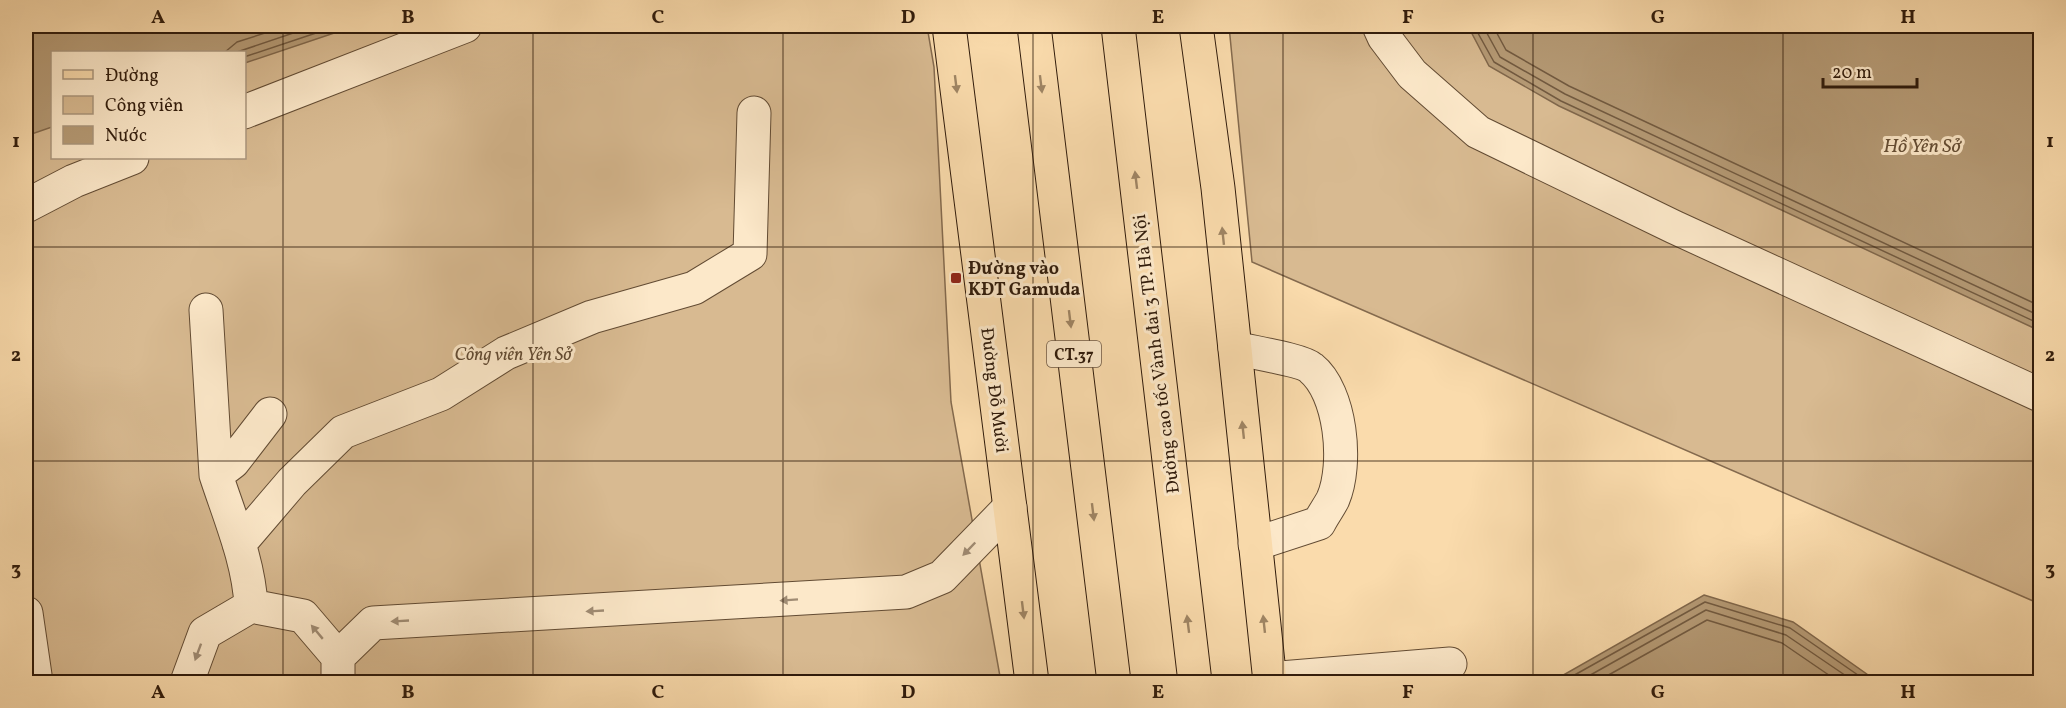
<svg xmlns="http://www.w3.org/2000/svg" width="2066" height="708" font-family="Vollkorn,serif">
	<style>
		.green { fill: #d8ba91; stroke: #846a4e; stroke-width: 1.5; fill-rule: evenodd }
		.water { fill: #b59a75; stroke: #80674b; stroke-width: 1.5 }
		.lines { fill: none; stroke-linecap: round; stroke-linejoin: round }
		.shore { stroke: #725a40; stroke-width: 1.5 }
		.minor-casing { stroke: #624b33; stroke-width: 35 }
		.major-casing { stroke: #301b0b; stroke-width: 35 }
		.highway-casing { stroke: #301b0b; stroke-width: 35 }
		.minor { stroke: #fce8c9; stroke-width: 33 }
		.major { stroke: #fadbac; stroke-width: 33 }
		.highway { stroke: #fadbac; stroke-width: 33 }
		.oneway { fill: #9f8564 }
		.oneway2 { fill: #a08c74 }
		.grid { fill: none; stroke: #301b0b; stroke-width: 1.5; stroke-opacity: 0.55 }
		.poi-dot { fill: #8f2418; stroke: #fce8c9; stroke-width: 2 }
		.labels { text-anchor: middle; stroke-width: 6; stroke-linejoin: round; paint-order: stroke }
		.shield { fill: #fce8c9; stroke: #6d5844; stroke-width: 1.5 }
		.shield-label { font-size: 16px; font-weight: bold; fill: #301b0b }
		.poi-label { font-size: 18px; font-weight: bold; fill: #301b0b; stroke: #fce8c9; text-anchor: start }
		.park-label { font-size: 18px; font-style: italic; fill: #624b33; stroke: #fce8c9 }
		.street-label { font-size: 18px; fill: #301b0b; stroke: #fce8c9 }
		.water-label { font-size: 20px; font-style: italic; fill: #654e35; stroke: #fce8c9 }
		.neatline { fill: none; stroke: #301b0b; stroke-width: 2 }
		.grid-label { font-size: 20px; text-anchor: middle; font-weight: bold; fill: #301b0b }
	</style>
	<rect width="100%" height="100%" fill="#fadbac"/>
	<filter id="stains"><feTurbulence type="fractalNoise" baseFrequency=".00333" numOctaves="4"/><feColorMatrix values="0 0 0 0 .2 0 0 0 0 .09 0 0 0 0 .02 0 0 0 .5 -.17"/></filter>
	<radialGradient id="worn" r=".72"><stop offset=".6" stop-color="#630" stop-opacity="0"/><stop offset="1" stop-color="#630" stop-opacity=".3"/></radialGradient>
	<path class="green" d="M 26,26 L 927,26 L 934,67 L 951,402 L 1001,682 L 26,682 ZM 52,52 L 244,52 L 244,158 L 52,158 Z
		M 1229,26 L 2040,26 L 2040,604 L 1252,262 Z"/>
	<path class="water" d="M 26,26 L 355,26 L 245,63 L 244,52 L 52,52 L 52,127 L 26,136 Z
		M 1468,26 L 2040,26 L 2040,331 L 1559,106 L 1489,66 Z
		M 1704,595 L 1793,622 L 1878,682 L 1551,682 Z"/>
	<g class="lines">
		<path class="shore" d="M 1474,26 L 1494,62 L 1561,101 L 2040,324
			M 1483,26 L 1500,57 L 1565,94 L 2040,316
			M 1493,26 L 1506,50 L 1569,86 L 2040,306
			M 225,52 L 237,42 L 287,26
			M 237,52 L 314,26
			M 244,57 L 337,26
			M 1562,682 L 1705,602 L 1790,628 L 1868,682
			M 1578,682 L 1706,610 L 1786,635 L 1855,682
			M 1596,682 L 1707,620 L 1782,643 L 1839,682"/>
		<defs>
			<path id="minor" d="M 1379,26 L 1384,37 L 1412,74 L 1478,132 L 1674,227 L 2040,395
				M 244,112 L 465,26
				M 26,206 L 74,181 L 132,158
				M 206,310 L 216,475
				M 1235,348 C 1250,352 1302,360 1311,368 C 1341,392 1348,464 1333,499 C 1329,507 1323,515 1319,523 L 1255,544
				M 239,544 L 292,482 L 343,432 L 441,394 L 506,353 L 592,317 L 694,288 L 750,254 L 754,113
				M 251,606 C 249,562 230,518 216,475 L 233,462 L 270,414
				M 26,613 L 36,682
				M 338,657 L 373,623 L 906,592 L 942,577 L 1010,507
				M 1269,679 L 1450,664
				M 187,682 L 205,633 L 251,606 L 303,616 L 338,657 L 338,682"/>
			<path id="major" d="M 949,26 L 1032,682
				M 1196,26 L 1218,188 L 1270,682"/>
			<path id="highway" d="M 1034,26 L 1114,682
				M 1118,26 L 1195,682"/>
		</defs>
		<use href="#minor" class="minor-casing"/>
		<use href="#major" class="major-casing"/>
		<use href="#highway" class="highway-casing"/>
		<use href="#minor" class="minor"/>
		<use href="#major" class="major"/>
		<use href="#highway" class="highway"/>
	</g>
	<defs><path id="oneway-solid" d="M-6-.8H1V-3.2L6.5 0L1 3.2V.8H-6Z" transform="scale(1.5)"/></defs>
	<g class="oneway">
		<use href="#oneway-solid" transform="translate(956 84) rotate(83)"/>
		<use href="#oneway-solid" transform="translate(1041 84) rotate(83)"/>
		<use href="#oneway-solid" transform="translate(1136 180) rotate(-97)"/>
		<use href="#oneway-solid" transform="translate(1223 236) rotate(-96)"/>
		<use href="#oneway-solid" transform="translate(1070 319) rotate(83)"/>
		<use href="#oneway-solid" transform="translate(1243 430) rotate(-96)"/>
		<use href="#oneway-solid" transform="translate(1093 512) rotate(83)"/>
		<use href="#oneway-solid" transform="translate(1023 610) rotate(83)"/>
		<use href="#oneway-solid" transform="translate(1188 624) rotate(-97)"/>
		<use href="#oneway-solid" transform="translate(1264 624) rotate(-96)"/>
	</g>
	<g class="oneway2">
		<use href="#oneway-solid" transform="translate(969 549) rotate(134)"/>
		<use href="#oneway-solid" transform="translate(789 600) rotate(176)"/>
		<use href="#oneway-solid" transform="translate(595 611) rotate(177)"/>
		<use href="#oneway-solid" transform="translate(400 621) rotate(177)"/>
		<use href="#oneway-solid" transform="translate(317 632) rotate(-130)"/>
		<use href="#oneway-solid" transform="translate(198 652) rotate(110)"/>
	</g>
	<path class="grid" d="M 283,26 L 283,682M 533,26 L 533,682M 783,26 L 783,682M 1033,26 L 1033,682M 1283,26 L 1283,682M 1533,26 L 1533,682M 1783,26 L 1783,682M 26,247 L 2040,247M 26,461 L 2040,461"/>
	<rect class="poi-dot" x="950" y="272" width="12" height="12" rx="3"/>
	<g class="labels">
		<rect class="shield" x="1047" y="341" width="54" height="26" rx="4.5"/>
		<g class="shield-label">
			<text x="1074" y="360">CT.37</text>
		</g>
		<g class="poi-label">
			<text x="968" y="274">Đường vào<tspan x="968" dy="21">KĐT Gamuda</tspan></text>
		</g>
		<g class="park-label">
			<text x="513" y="360">Công viên Yên Sở</text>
		</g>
		<g class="street-label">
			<text transform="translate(1156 354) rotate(-97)" y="6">Đường cao tốc Vành đai 3 TP. Hà Nội</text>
			<text transform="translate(995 390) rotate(83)" y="6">Đường Đỗ Mười</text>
		</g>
		<g class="water-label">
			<text x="1922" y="152">Hồ Yên Sở</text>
		</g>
	</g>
	<rect width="2066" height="708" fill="none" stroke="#fadbac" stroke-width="66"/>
	<rect x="51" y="51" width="195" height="108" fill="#fce8c9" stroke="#aa967d" stroke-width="1.5"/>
	<rect x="63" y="70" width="30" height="9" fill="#fadbac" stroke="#aa967d" stroke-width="1.5"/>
	<text x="105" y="81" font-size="18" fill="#301b0b">Đường</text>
	<rect x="63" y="96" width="30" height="18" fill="#d8ba91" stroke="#aa967d" stroke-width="1.5"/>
	<text x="105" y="111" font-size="18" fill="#301b0b">Công viên</text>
	<rect x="63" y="126" width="30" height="18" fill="#b59a75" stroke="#aa967d" stroke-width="1.5"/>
	<text x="105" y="141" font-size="18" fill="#301b0b">Nước</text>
	<path d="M1823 78v9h94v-9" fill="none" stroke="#301b0b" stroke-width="3"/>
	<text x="1832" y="78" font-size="18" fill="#301b0b" stroke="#fce8c9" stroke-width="4.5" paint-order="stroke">20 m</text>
	<rect x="33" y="33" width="2000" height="642" class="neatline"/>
	<g class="grid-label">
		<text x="158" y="23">A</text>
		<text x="408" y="23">B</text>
		<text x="658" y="23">C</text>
		<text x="908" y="23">D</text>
		<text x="1158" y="23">E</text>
		<text x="1408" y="23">F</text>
		<text x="1658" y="23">G</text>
		<text x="1908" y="23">H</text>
		<text x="16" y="147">1</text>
		<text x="2050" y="147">1</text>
		<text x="16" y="361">2</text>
		<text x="2050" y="361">2</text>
		<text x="16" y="575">3</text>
		<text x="2050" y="575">3</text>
		<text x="158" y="698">A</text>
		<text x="408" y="698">B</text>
		<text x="658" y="698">C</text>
		<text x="908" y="698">D</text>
		<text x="1158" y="698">E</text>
		<text x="1408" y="698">F</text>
		<text x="1658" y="698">G</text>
		<text x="1908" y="698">H</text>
	</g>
	<rect width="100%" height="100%" filter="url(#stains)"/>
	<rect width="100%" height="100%" fill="url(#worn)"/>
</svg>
